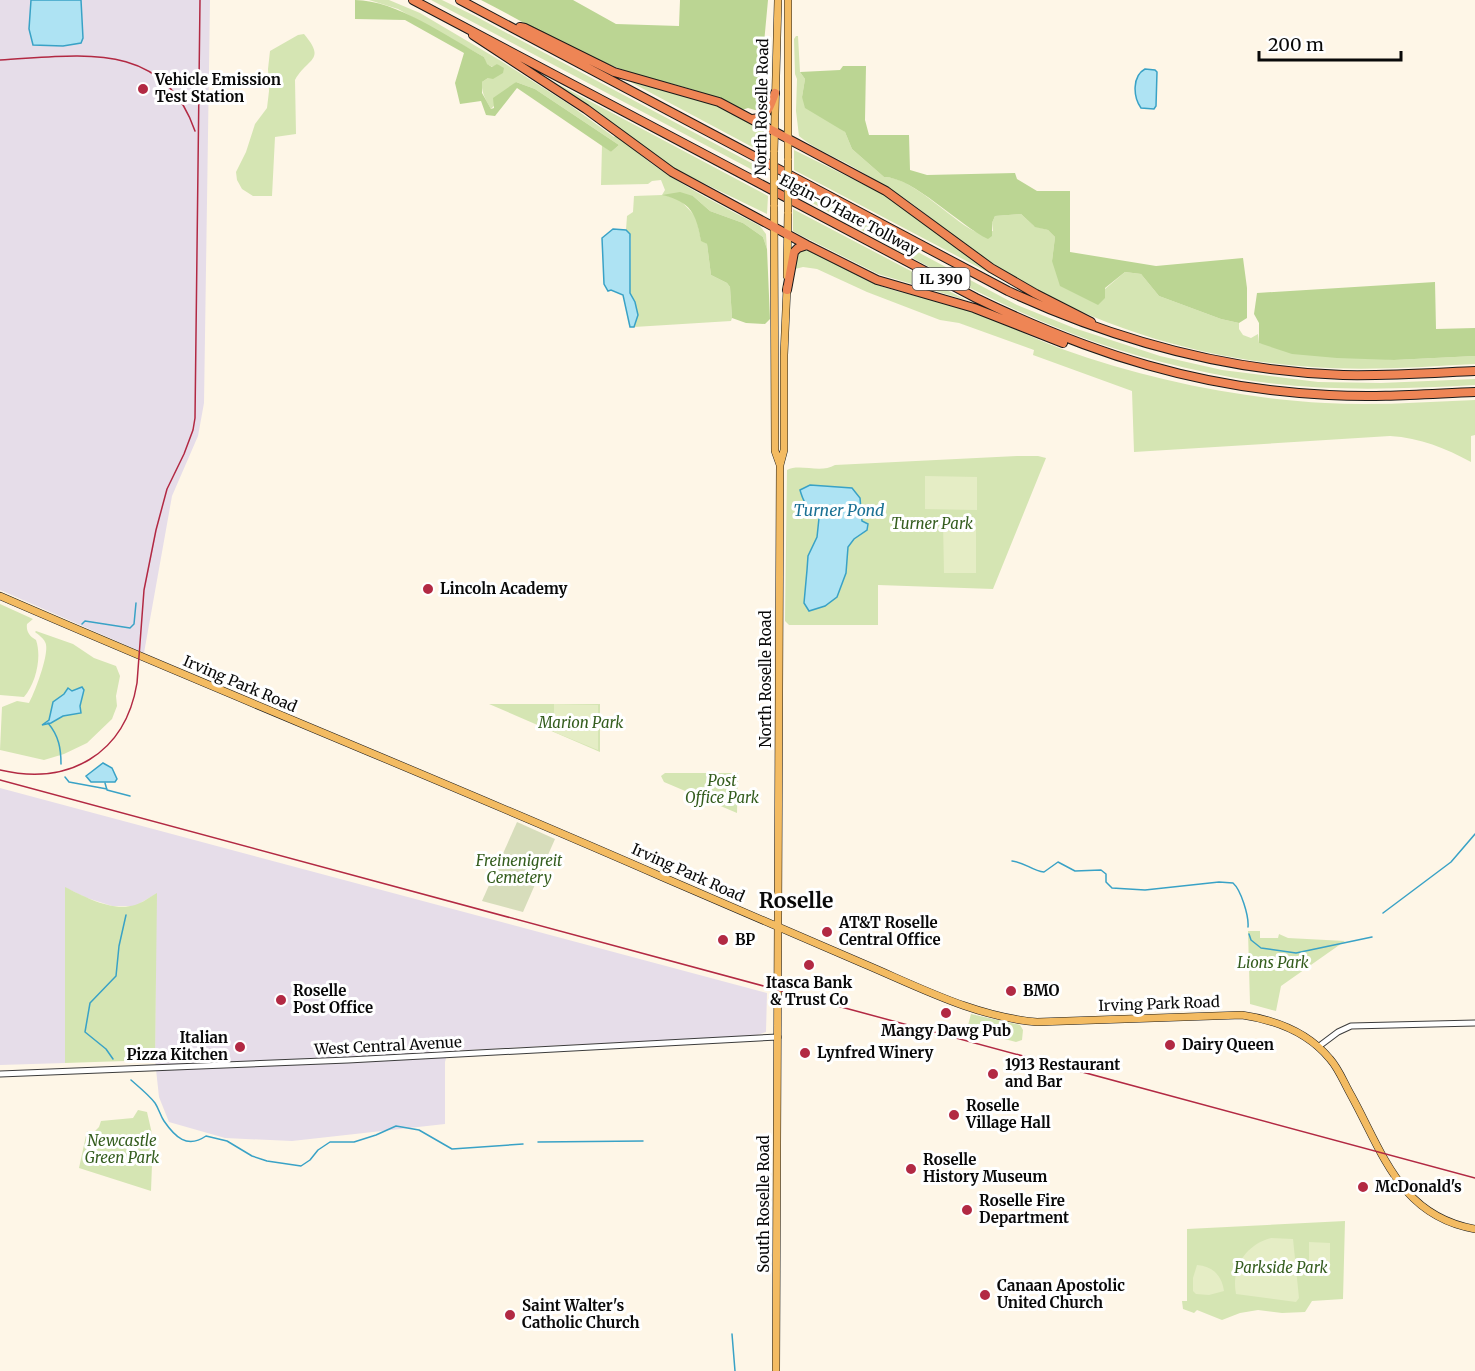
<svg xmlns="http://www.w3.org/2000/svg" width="1475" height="1371" font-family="Merriweather,serif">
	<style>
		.industrial { fill: #e6dde9 }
		.green { fill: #d5e5b3 }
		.forest { fill: #bbd593 }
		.cemetery { fill: #d7ddbb }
		.pitch { fill: #e5edc5 }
		.water { fill: #aee3f3; stroke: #39a2c6; stroke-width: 1.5 }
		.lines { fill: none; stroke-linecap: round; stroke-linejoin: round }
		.stream { stroke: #39a2c6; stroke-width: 1.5 }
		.minor-casing { stroke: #3c3c3c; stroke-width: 7 }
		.major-casing { stroke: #1a1a1a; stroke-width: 8 }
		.highway-casing { stroke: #1a1a1a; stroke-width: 10 }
		.minor { stroke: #fff; stroke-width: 5 }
		.major { stroke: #f3bb62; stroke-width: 7 }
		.highway { stroke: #ee8555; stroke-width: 8 }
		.rail { stroke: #b22943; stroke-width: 1.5 }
		.major-bridge-casing { stroke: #1a1a1a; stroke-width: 8; stroke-linecap: butt }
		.major-bridge { stroke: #f3bb62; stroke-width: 7 }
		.poi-dot { fill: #b22943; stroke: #fff; stroke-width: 2 }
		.labels { text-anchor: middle; stroke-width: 6; stroke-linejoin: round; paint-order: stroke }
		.shield { fill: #fff; stroke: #535353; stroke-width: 1.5 }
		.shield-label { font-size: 14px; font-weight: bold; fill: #090909 }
		.poi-label { font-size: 15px; font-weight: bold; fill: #090909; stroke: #fff; text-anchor: start }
		.street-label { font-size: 15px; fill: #090909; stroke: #fff }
		.park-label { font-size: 15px; font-style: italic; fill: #345d1e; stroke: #fff }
		.water-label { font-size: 16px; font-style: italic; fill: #1a7094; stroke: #fff }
		.district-label { font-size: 21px; font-weight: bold; fill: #090909; stroke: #fff }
	</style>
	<rect width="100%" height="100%" fill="#fef6e7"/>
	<path class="industrial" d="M 0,0 L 210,0 L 204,403 L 198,436 L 172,496 L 144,653 L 0,590 Z
		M 0,788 L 767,993 L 766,1032 L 754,1036 L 448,1051 L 445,1062 L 445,1124 L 292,1141 L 225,1138 L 169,1122 L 159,1097 L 155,1060 L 156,894 L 135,906 L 112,906 L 87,898 L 66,888 L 65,1063 L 0,1065 Z"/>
	<path class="green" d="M 369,0 L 389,0 L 420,13 L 501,61 L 567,103 L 614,137 L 615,136 C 628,144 640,155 652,164 C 686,188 724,207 760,226 L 766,234 L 767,249 L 763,237 L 743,223 L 710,211 L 693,196 L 664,195 L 679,199 L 696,217 L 701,240 L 707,244 L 711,275 L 727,283 L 730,287 L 732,318 L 731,321 L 634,327 L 638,315 L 635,302 L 630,293 L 631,239 L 630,234 L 626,230 L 627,216 L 633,212 L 634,196 L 662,195 L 665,190 L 661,180 L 652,181 L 648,184 L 601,185 L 602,145 L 611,152 L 619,145 L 535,89 L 516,82 L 491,109 C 486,100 481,93 482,82 L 488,78 L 498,64 L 493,67 L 486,64 L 484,57 L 398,9 Z
		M 431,0 L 442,0 L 475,16 L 768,172 L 768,178 Z
		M 304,34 C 327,61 307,58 295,80 L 296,134 L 275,137 L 272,196 L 253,196 L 242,189 L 237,180 L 236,172 L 246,152 L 255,124 L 267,108 L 269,91 L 268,69 L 270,51 L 298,35 Z
		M 796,36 L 798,36 L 800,72 L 805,79 L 802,97 L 845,132 L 852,149 L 884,177 C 912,177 949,218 974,231 C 979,233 987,232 993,231 L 992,223 L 995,216 L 1021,214 L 1034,226 L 1048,230 L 1055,237 L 1052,261 L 1105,289 L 1125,272 L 1141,274 L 1159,296 L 1221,319 L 1239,323 L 1239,329 L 1243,335 L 1251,338 L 1258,334 L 1259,343 L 1394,360 L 1475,356 L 1475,364 C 1421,367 1366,371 1312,367 C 1195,359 1085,324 987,261 C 958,242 933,218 904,198 C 885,186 866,174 846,163 C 830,155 812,147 799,136 L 796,111 L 797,79 L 795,74 L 794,39 Z
		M 537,73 L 768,196 L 767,214 L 664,164 Z
		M 623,78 L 712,103 L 766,131 L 768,135 L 769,156 Z
		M 794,150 L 883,194 L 973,260 L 1014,286 L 794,170 Z
		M 794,186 L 1017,305 L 1074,328 L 1160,356 L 1222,370 L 1318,382 L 1381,383 L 1475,379 L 1475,385 C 1401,389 1327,392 1253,381 C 1191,371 1131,356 1073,334 C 976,297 885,242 794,193 Z
		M 793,209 L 966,300 L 878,274 L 800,235 L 793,231 Z
		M 804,250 C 828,255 850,274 873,283 C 906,297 941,299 974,311 C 1004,323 1032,338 1062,349 C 1146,379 1236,398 1325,403 C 1375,406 1425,402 1475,400 L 1475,435 L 1471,436 L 1471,462 C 1445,448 1421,438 1390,436 L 1134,452 L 1132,391 L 1033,355 L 1034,350 L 959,323 L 940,320 L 867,292 L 817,269 L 803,267 L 795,269 L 798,253 Z
		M 1017,456 L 1038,456 L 1046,458 L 993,589 L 878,585 L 878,625 L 789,625 L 785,621 L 787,470 C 800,463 820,474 835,465 Z
		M 0,604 L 33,619 L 27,624 C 26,631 29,636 36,640 C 42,657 36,683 24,697 L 0,695 Z
		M 36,631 L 73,644 L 94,658 L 116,666 L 120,676 L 116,696 L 117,706 L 112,719 L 87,743 L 64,754 L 44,760 L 0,750 L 2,707 L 17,701 L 29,703 C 34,694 51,651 45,642 C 44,639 38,634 35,632 Z
		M 489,704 L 600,704 L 600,752 Z
		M 665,773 L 738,773 L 737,813 L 664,782 L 661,776 Z
		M 65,887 C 85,897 112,912 135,905 C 142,903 150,897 157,893 L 155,1060 L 65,1063 Z
		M 1248,931 L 1260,931 L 1260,938 L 1278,938 L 1279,934 L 1288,938 L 1345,941 L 1281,986 L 1276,1011 L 1250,1004 Z
		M 971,1014 L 1020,1025 L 1023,1030 L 1022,1040 L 1016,1042 L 967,1029 Z
		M 138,1110 L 147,1112 L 153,1138 L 151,1191 L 79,1168 L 87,1131 L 94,1132 L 99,1127 L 101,1121 L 133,1118 Z
		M 1345,1221 L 1343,1299 L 1312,1301 L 1305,1312 L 1282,1313 L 1258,1310 L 1240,1313 L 1222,1320 L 1197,1310 L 1194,1313 L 1183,1309 L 1182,1301 L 1187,1301 L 1187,1229 Z"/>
	<path class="forest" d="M 355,0 C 396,0 448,37 484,57 L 487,64 L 492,67 L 497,64 L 504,68 L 503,73 L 493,79 L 488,78 L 482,82 L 482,93 L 491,109 L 494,108 L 493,98 L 516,82 L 535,89 L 619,145 L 611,152 L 517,88 L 495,116 L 486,115 L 481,101 L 460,104 L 455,83 L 464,53 L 405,20 L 355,19 Z
		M 481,0 L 573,0 L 616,24 L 679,26 L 680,0 L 768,0 L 764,43 L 762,100 L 759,109 L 755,110 L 748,108 L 742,110 C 701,87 663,84 621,69 C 573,52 526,23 481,0 Z
		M 843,66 L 866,66 L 865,120 L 869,135 L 909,135 L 910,170 L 927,175 L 1015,173 L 1017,179 L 1037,191 L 1070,191 L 1070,252 L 1156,266 L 1243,258 L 1247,288 L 1247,318 L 1239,323 L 1221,319 L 1159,296 L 1141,274 L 1125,272 L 1105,288 L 1105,298 L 1098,305 L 1060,286 L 1052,261 L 1055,237 L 1048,230 L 1035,227 L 1021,214 L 995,216 L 992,223 L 992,236 L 988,239 C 960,226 913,177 884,177 L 852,149 L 845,132 L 805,108 L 802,97 L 805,79 L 800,72 L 840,70 Z
		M 680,192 L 693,196 L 710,211 L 743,223 L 763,237 L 767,249 L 770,319 L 765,324 L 746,323 L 732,318 L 730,287 L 727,283 L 711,275 L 707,244 L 701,241 C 696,213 691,202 662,195 Z
		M 1435,282 L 1436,329 L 1475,328 L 1475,356 L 1394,360 L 1337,358 L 1292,354 L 1259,343 L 1259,323 L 1254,314 L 1257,293 Z"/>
	<path class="cemetery" d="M 517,822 L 555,839 L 523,912 L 482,901 Z"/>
	<path class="pitch" d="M 925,476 L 977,477 L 977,510 L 925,509 Z
		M 943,521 L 976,521 L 976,573 L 944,573 Z
		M 554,704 L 598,705 L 598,750 L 554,732 Z
		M 1271,1238 L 1293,1239 L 1299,1298 L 1296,1302 L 1236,1294 C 1231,1268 1245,1245 1271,1238 Z
		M 1309,1242 L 1330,1243 L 1330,1274 L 1309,1274 Z
		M 1197,1265 C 1213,1266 1222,1276 1224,1291 L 1209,1295 L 1196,1294 L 1193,1291 L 1193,1278 Z"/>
	<path class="water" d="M 31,0 L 81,0 L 83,38 L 81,43 L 63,46 L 33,45 L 29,29 Z
		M 1145,69 L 1155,70 L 1157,72 L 1156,106 L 1154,109 L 1141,108 C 1133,97 1132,76 1145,69 Z
		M 613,229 L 626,230 L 630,234 L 630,293 L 635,302 L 638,315 L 634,327 L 630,327 L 623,295 L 611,290 L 608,291 L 604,284 L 602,238 Z
		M 810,485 L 852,488 L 860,498 L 862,521 L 868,524 L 867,530 L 854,539 L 848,547 L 846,573 L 837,597 L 825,606 L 809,611 L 804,603 L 807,570 L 808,556 L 817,537 L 819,518 C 809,505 805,508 800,490 Z
		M 82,687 L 84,690 L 80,706 L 81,713 L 63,716 L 51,723 L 42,725 L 49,720 L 53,702 L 64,694 L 68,688 L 72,691 Z
		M 103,763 L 112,768 L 117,779 L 115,782 L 91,782 L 86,776 Z"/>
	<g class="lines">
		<path class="stream" d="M 82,624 L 85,621 L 130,628 L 134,624 L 136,603
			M 48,723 C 59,736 61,749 61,764
			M 65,777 L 69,782 L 107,789
			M 105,783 L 107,790 L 130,796
			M 1012,861 C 1025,862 1032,871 1044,872 L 1058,862 L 1075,871 L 1101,870 L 1106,874 L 1106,882 L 1112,888 L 1145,890 L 1219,882 L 1233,883 C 1241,890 1249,916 1248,927
			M 1383,913 L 1451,862 L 1475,834
			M 1249,934 L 1251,940 L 1261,948 L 1296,953 L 1372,937
			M 113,1059 L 106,1049 L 85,1032 L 90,1003 L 116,976 L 119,946 L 126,915
			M 131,1080 C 139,1087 149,1095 155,1103 C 159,1109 160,1115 164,1121 C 175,1137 187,1149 206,1136 L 227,1141 L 252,1156 L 267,1161 L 301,1166 L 310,1160 L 318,1150 L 330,1142 L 354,1142 L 376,1135 L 396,1126 L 419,1130 L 452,1149 L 523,1144
			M 538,1142 L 643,1141
			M 732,1334 L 735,1371"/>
		<defs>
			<path id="minor" d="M 1318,1047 L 1338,1032 L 1351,1026 L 1475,1023
				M 0,1074 L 348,1060 L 778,1037"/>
			<path id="major" d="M 788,0 L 788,160
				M 774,152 L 778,0
				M 774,205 L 775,451 L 780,465
				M 787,276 L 788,212
				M 0,596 C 219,691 441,780 660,876 C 727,905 794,934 862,963 C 919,987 975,1017 1037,1022 L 1242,1015 C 1276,1020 1308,1032 1330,1059 C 1339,1069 1344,1083 1351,1095 C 1383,1153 1400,1216 1475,1229
				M 776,1371 L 780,465 L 784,450 L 784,355 L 787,287"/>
			<path id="highway" d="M 413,0 L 976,298 C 1091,354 1201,389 1329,395 C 1378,398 1426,394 1475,392
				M 460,0 L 1008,291 C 1114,340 1226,371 1343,375 C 1387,376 1431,373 1475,371
				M 520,27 L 525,28 L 614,72 L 719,102 L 886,191 L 991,268 L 1036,294 L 1091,322
				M 473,35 L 586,109 L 672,172 L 807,245 L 877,280 L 974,308 L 1063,343
				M 752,119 C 768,118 770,106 775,93
				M 787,290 L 794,252 L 798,248 L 807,245"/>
		</defs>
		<use href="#minor" class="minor-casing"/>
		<use href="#major" class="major-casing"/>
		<use href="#highway" class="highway-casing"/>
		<use href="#minor" class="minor"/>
		<use href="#major" class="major"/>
		<use href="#highway" class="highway"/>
		<path class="rail" d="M 0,60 C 77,56 163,38 195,131
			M 0,770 C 68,786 125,755 137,683 L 144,590 L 156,530 L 167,489 L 184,454 L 193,430 L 195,418 L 200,0
			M 0,780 L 1475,1178"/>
		<defs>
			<path id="major-bridge" d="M 774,205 L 774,152
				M 788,212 L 788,160"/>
		</defs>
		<use href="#major-bridge" class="major-bridge-casing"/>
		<use href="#major-bridge" class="major-bridge"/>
	</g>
	<g class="poi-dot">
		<circle cx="143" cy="89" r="6"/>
		<circle cx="428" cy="589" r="6"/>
		<circle cx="827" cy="932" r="6"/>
		<circle cx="723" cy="940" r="6"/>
		<circle cx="809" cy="965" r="6"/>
		<circle cx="1011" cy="991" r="6"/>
		<circle cx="281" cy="1000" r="6"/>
		<circle cx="946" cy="1013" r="6"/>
		<circle cx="1170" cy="1045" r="6"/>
		<circle cx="240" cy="1047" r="6"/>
		<circle cx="805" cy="1053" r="6"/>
		<circle cx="993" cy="1074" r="6"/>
		<circle cx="954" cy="1115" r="6"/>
		<circle cx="911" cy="1169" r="6"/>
		<circle cx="1363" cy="1187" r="6"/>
		<circle cx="967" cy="1210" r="6"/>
		<circle cx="985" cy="1295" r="6"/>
		<circle cx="510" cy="1315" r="6"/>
	</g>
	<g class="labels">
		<rect class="shield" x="912.5" y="268" width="57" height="22" rx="4.5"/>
		<g class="shield-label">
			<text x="941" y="284">IL 390</text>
		</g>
		<g class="poi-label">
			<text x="155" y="85">Vehicle Emission<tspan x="155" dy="17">Test Station</tspan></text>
			<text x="440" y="594">Lincoln Academy</text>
			<text x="839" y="928">AT&amp;T Roselle<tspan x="839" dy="17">Central Office</tspan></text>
			<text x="735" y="945">BP</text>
			<text x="809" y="988" text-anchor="middle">Itasca Bank<tspan x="809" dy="17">&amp; Trust Co</tspan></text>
			<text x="293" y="996">Roselle<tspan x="293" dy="17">Post Office</tspan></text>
			<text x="1023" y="996">BMO</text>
			<text x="946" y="1036" text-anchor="middle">Mangy Dawg Pub</text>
			<text x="228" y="1043" text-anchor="end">Italian<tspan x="228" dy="17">Pizza Kitchen</tspan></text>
			<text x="1182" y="1050">Dairy Queen</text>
			<text x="817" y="1058">Lynfred Winery</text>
			<text x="1005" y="1070">1913 Restaurant<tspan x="1005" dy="17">and Bar</tspan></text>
			<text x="966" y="1111">Roselle<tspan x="966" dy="17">Village Hall</tspan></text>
			<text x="923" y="1165">Roselle<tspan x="923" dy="17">History Museum</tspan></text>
			<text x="1375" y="1192">McDonald's</text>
			<text x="979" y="1206">Roselle Fire<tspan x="979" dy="17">Department</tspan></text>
			<text x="997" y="1291">Canaan Apostolic<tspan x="997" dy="17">United Church</tspan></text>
			<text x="522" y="1311">Saint Walter's<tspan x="522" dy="17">Catholic Church</tspan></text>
		</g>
		<g class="street-label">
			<text transform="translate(762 107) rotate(-89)" y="5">North Roselle Road</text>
			<text transform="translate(849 215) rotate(28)" y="5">Elgin-O'Hare Tollway</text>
			<text transform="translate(766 679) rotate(-90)" y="5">North Roselle Road</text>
			<text transform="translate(240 684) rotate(23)" y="5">Irving Park Road</text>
			<text transform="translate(688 873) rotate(24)" y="5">Irving Park Road</text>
			<text transform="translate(1159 1004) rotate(-2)" y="5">Irving Park Road</text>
			<text transform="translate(388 1046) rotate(-3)" y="5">West Central Avenue</text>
			<text transform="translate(764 1204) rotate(-90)" y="5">South Roselle Road</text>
		</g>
		<g class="park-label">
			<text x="932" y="529">Turner Park</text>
			<text x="581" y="728">Marion Park</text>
			<text x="722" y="786">Post<tspan x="722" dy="17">Office Park</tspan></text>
			<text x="519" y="866">Freinenigreit<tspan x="519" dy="17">Cemetery</tspan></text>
			<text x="1273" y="968">Lions Park</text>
			<text x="122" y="1146">Newcastle<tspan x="122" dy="17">Green Park</tspan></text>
			<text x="1281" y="1273">Parkside Park</text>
		</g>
		<g class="water-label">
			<text x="839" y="516">Turner Pond</text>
		</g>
		<g class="district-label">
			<text x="796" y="908">Roselle</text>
		</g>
	</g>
	<path d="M1259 51v9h142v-9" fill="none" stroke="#090909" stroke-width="3"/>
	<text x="1268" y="51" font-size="18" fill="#090909" stroke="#ffffff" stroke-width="4.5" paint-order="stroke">200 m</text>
</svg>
